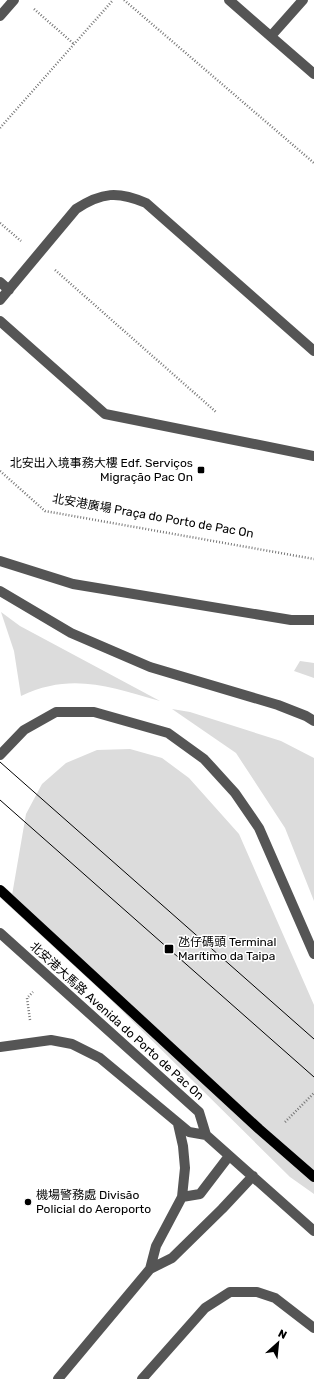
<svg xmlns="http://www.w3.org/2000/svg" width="314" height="1379" font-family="Rubik,'Noto Sans SC',sans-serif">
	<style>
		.green { fill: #dcdcdc }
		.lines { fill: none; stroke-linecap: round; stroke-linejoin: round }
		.path { stroke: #777; stroke-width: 2.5; stroke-dasharray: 1 2; stroke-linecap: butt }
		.minor { stroke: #555; stroke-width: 10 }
		.tram { stroke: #000; stroke-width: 1 }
		.major-bridge-casing { stroke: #dbdbdb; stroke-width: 11; stroke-linecap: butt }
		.major-bridge { stroke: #000; stroke-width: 10 }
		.poi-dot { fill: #000; stroke: #fff; stroke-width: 1.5 }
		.labels { text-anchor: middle; stroke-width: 3; stroke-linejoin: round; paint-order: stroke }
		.poi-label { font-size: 12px; fill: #000; stroke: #fff; text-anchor: start }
		.street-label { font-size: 12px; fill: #000; stroke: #fff }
	</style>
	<rect width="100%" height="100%" fill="#fff"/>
	<path class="green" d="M 1,612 L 20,626 L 160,701 C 109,687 72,672 21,696 L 14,651 Z
		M 300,661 L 314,663 L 314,678 L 294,671 Z
		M 172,709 L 190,712 L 281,741 L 314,758 L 314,901 L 285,828 L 236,753 Z
		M 130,749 L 162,758 L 189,778 L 239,834 L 314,1005 L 314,1194 L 290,1177 L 11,901 L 26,814 L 42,784 L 66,763 L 97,750 Z"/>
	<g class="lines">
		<path class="path" d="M 124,0 L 314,163
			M 34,9 L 74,44
			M 0,128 L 113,0
			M 0,223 L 21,241
			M 55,270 L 216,412
			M 0,471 L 45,511 L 314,559
			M 30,1020 L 27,998 L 33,992
			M 285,1122 L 314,1093"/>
		<path class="minor" d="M 229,0 L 314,74
			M 0,16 L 14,0
			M 271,36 L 303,0
			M 0,282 L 9,290
			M 0,300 L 76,209 C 102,192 118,191 146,203 L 314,351
			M 0,321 L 105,414 L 314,456
			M 0,561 L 73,584 L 291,620 L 314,620
			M 0,591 L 71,633 L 150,667 L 278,705 L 306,716 L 314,721
			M 0,755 L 24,730 L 56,712 L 94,712 L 168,733 L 204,759 L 235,793 L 259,828 L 314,954
			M 0,933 L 199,1112 L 206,1135 L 314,1231
			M 0,1047 L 51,1040 L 72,1044 L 100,1058 L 189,1132 L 206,1135
			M 182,1197 L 200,1194 L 229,1156
			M 150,1269 L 156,1246 L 182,1197 L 185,1168 L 183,1146 L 178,1124
			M 58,1379 L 150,1269 L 172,1258 L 222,1209 L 253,1176
			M 142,1379 L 205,1308 L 230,1292 L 257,1292 L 275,1298 L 314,1328"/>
		<path class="tram" d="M 0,762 L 314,1039
			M 0,800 L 314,1077"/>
		<defs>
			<path id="major-bridge" d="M 0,890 L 259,1129 L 314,1177"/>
		</defs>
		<use href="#major-bridge" class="major-bridge-casing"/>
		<use href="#major-bridge" class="major-bridge"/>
	</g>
	<g class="poi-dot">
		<rect x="197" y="466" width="8" height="8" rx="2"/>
		<rect x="164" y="944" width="10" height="10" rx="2"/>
		<circle cx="28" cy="1202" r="4"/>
	</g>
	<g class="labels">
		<g class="poi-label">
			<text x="193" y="467" text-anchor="end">北安出入境事務大樓 Edf. Serviços<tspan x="193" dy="14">Migração Pac On</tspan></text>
			<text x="178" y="946">氹仔碼頭 Terminal<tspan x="178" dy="14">Marítimo da Taipa</tspan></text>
			<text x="36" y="1199">機場警務處 Divisão<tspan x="36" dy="14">Policial do Aeroporto</tspan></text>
		</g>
		<g class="street-label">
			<text transform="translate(153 516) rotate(10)" y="4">北安港廣場 Praça do Porto de Pac On</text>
			<text transform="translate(117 1021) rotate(42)" y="4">北安港大馬路 Avenida do Porto de Pac On</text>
		</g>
	</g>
	<g transform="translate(278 1343) rotate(27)" stroke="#ffffff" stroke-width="3" paint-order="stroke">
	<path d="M0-3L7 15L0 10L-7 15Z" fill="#000000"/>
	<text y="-6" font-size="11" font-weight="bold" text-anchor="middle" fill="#000000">N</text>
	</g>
</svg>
